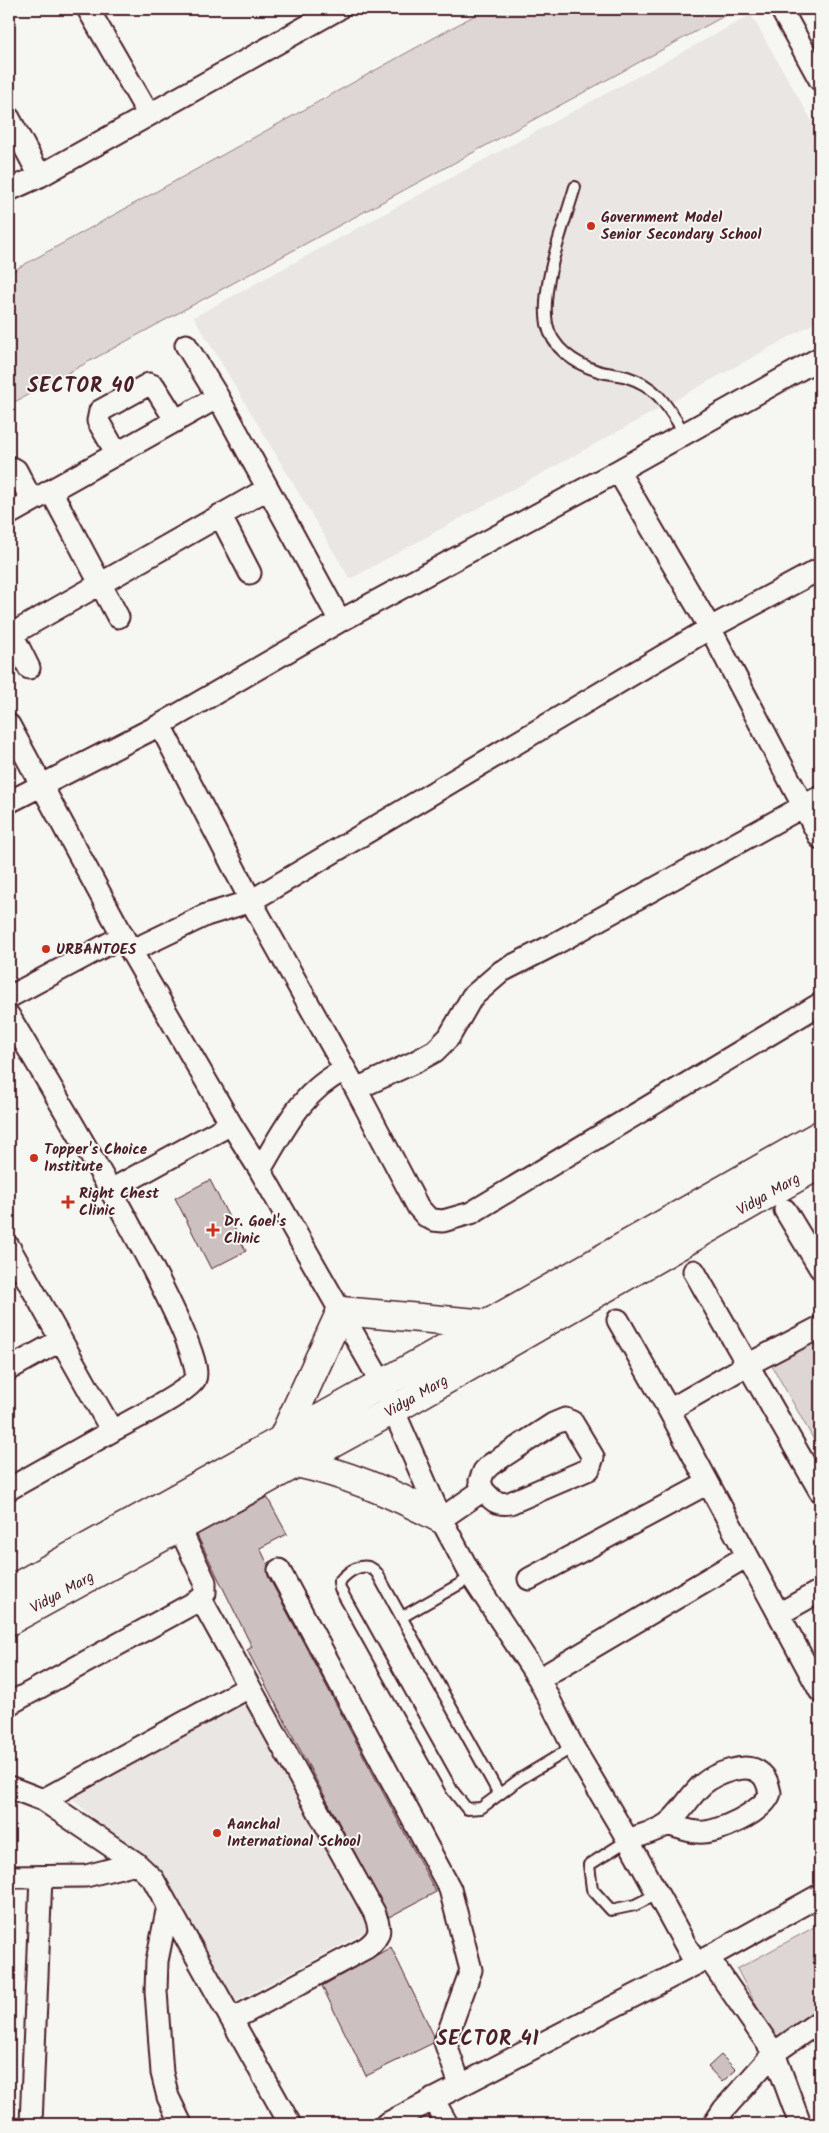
<svg xmlns="http://www.w3.org/2000/svg" width="829" height="2133" font-family="Kalam,sans-serif">
	<style>
		.built { fill: #e9e6e3 }
		.green { fill: #ddd6d5; stroke: #947a80 }
		.building { fill: #ccc1c0; stroke: #4a1f2b }
		.lines { fill: none; stroke-linecap: round; stroke-linejoin: round }
		.lane-casing { stroke: #4a1f2b; stroke-width: 14 }
		.street-casing { stroke: #4a1f2b; stroke-width: 25 }
		.secondary-casing { stroke: #4a1f2b; stroke-width: 31 }
		.lane { stroke: #f6f6f2; stroke-width: 10 }
		.street { stroke: #f6f6f2; stroke-width: 21 }
		.secondary { stroke: #f6f6f2; stroke-width: 28 }
		.poi-dot { fill: #c8321e; stroke: #f6f6f2; stroke-width: 2 }
		.labels { text-anchor: middle; stroke-width: 4; stroke-linejoin: round; paint-order: stroke }
		.poi-label { font-size: 15px; font-weight: bold; fill: #4a1f2b; stroke: #f6f6f2; text-anchor: start }
		.street-label { font-size: 15px; fill: #4a1f2b; stroke: #f6f6f2 }
		.district-label { font-size: 20px; font-weight: bold; letter-spacing: 1px; fill: #4a1f2b; stroke: #f6f6f2 }
	</style>
	<rect width="100%" height="100%" fill="#f6f6f2"/>
	<filter id="ink" filterUnits="userSpaceOnUse"><feTurbulence type="fractalNoise" baseFrequency=".02" numOctaves="2"/><feDisplacementMap in="SourceGraphic" scale="10" xChannelSelector="R" yChannelSelector="G"/><feConvolveMatrix kernelMatrix="1 2 1 2 8 2 1 2 1" color-interpolation-filters="sRGB"/></filter>
	<g filter="url(#ink)">
		<path class="built" d="M 751,15 L 820,135 L 820,317 L 809,326 L 350,579 L 194,317 Z
			M 249,1698 L 377,1926 L 232,2003 L 147,1870 L 70,1796 Z"/>
		<path class="green" d="M 486,9 L 737,9 L 9,405 L 9,273 Z
			M 820,1337 L 820,1437 L 814,1440 L 771,1364 Z
			M 820,1924 L 820,2031 L 783,2056 L 737,1969 Z"/>
		<path class="building" d="M 210,1180 L 246,1251 L 211,1269 L 175,1198 Z
			M 267,1497 L 287,1534 L 260,1548 L 268,1565 L 268,1576 L 436,1892 L 389,1917 L 247,1650 L 252,1647 L 197,1535 Z
			M 391,1947 L 434,2036 L 433,2043 L 366,2076 L 322,1986 Z
			M 721,2055 L 736,2070 L 722,2082 L 708,2067 Z"/>
		<g class="lines">
			<defs>
				<path id="lane" d="M 575,187 C 564,225 540,286 547,324 C 552,348 575,364 598,371 C 607,374 618,374 627,377 C 659,387 668,408 685,434
					M 402,1617 L 472,1577
					M 499,1794 L 377,1573 C 365,1559 348,1571 339,1582 L 340,1589 L 452,1790 L 467,1809 L 481,1808 L 520,1779 L 573,1747
					M 628,1840 L 589,1865 L 592,1889 L 611,1910 L 635,1905 L 657,1894"/>
				<path id="street" d="M 88,9 L 149,115
					M 781,9 L 820,80
					M 9,118 L 40,176
					M 9,190 L 40,176 L 338,9
					M 186,345 L 218,397 L 340,621
					M 117,454 L 98,421 L 100,411 L 149,384 L 154,386 L 176,421
					M 9,467 L 16,470 L 32,501
					M 618,471 L 710,628 L 820,838
					M 51,491 L 118,617
					M 9,514 L 218,397
					M 220,515 L 250,573
					M 29,668 L 12,634 L 267,489
					M 9,725 L 131,951 L 231,1124 L 260,1170 L 382,1384 L 441,1519 L 472,1577 L 539,1679 L 573,1747 L 628,1840 L 696,1964
					M 160,725 L 251,901 L 356,1089 L 418,1207 L 426,1216 L 433,1220 L 443,1221 L 471,1213 L 820,1004
					M 9,802 L 160,725 L 340,621 L 618,471 L 820,358
					M 131,951 L 206,915 L 251,901 L 710,628 L 820,569
					M 9,997 L 123,936
					M 9,1016 C 34,1059 211,1350 195,1379 C 186,1394 130,1421 112,1431 L 9,1247
					M 356,1089 L 415,1062 L 435,1051 L 449,1037 L 472,997 L 502,971 L 553,945 L 820,797
					M 260,1170 C 283,1131 302,1090 345,1070
					M 111,1190 L 231,1124
					M 785,1210 L 820,1268
					M 694,1271 L 820,1491
					M 618,1320 L 669,1410 L 820,1691
					M 9,1369 L 61,1340
					M 669,1410 L 749,1364 L 820,1327
					M 9,1489 L 112,1431
					M 441,1519 L 483,1490 L 480,1481 L 484,1471 L 490,1465 L 553,1424 L 565,1419 L 572,1422 L 593,1457 L 589,1469 L 510,1503 C 496,1505 492,1500 483,1490
					M 179,1527 L 205,1582 L 205,1593 L 201,1599 L 374,1912 C 381,1929 382,1936 366,1948 L 233,2019
					M 279,1570 L 450,1889 L 471,1970 L 445,2042 L 460,2085
					M 529,1579 L 708,1483
					M 779,1614 L 820,1591
					M 539,1679 L 747,1556
					M 9,1704 L 201,1599
					M 9,1787 L 43,1800 L 136,1863 L 153,1879 L 290,2124
					M 43,1800 L 249,1687
					M 628,1840 C 640,1835 656,1832 667,1824 C 681,1814 689,1796 703,1784 C 715,1774 746,1761 760,1773 C 767,1778 768,1785 770,1793 C 765,1811 716,1835 697,1832 C 687,1831 677,1827 667,1824
					M 9,1877 L 86,1876 L 136,1863
					M 168,1906 L 157,1961 L 156,1991 L 162,2073 L 168,2097 L 181,2124
					M 708,1957 L 774,2053 L 800,2124
					M 433,2099 L 447,2124
					M 31,2124 L 41,1877
					M 386,2124 L 696,1964 L 820,1895
					M 714,2124 L 724,2109 L 774,2053 L 820,2021"/>
				<path id="secondary" d="M 282,1440 L 341,1311 L 488,1324
					M 297,1463 C 347,1474 395,1494 441,1519
					M 9,1591 L 382,1384 L 820,1135
					M 9,1621 L 395,1409 L 820,1164"/>
			</defs>
			<use href="#lane" class="lane-casing"/>
			<use href="#street" class="street-casing"/>
			<use href="#secondary" class="secondary-casing"/>
			<use href="#lane" class="lane"/>
			<use href="#street" class="street"/>
			<use href="#secondary" class="secondary"/>
		</g>
	</g>
	<g class="poi-dot">
		<circle cx="591" cy="226" r="5"/>
		<circle cx="46" cy="949" r="5"/>
		<circle cx="34" cy="1158" r="5"/>
		<path d="M65.5 1194.5h5v5h5v5h-5v5h-5v-5h-5v-5h5z"/>
		<path d="M210.5 1222.5h5v5h5v5h-5v5h-5v-5h-5v-5h5z"/>
		<circle cx="217" cy="1833" r="5"/>
	</g>
	<g class="labels">
		<g class="poi-label">
			<text x="601" y="222">Government Model<tspan x="601" dy="17">Senior Secondary School</tspan></text>
			<text x="56" y="954">URBANTOES</text>
			<text x="44" y="1154">Topper's Choice<tspan x="44" dy="17">Institute</tspan></text>
			<text x="79" y="1198">Right Chest<tspan x="79" dy="17">Clinic</tspan></text>
			<text x="224" y="1226">Dr. Goel's<tspan x="224" dy="17">Clinic</tspan></text>
			<text x="227" y="1829">Aanchal<tspan x="227" dy="17">International School</tspan></text>
		</g>
		<g class="street-label">
			<text transform="translate(768 1194) rotate(-30)" y="5">Vidya Marg</text>
			<text transform="translate(416 1396) rotate(-30)" y="5">Vidya Marg</text>
			<text transform="translate(62 1592) rotate(-29)" y="5">Vidya Marg</text>
		</g>
		<g class="district-label">
			<text x="81" y="392">SECTOR 40</text>
			<text x="488" y="2045">SECTOR 41</text>
		</g>
	</g>
	<rect width="829" height="2133" fill="none" stroke="#f6f6f2" stroke-width="30"/>
	<rect x="15" y="15" width="799" height="2103" fill="none" stroke="#4a1f2b" stroke-width="2" filter="url(#ink)"/>
</svg>
